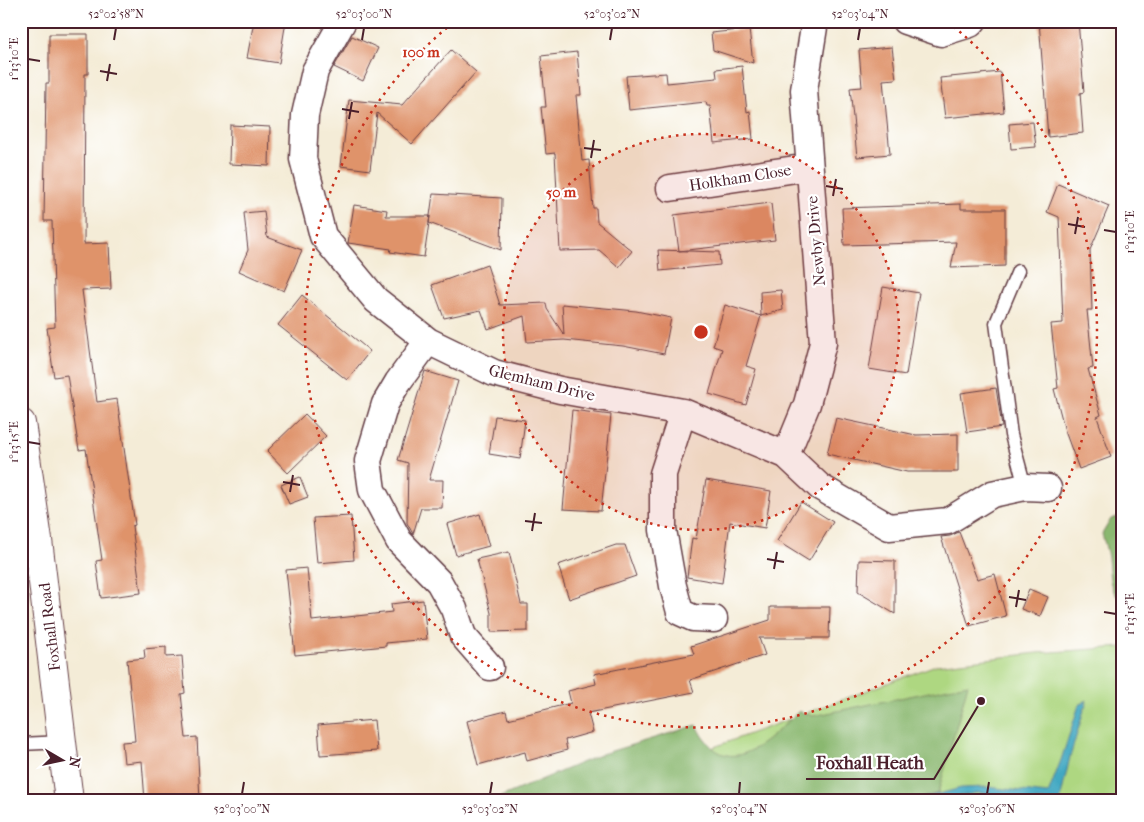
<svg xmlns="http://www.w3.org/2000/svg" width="1144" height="822" font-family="'IM FELL French Canon',serif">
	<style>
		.green { fill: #aed781; stroke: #7c7b56 }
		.forest { fill: #8ab86f; stroke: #6a6c4d }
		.water { fill: #42a8c2; stroke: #466476 }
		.building { fill: #df936a }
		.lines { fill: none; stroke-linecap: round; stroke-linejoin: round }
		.lane-casing { stroke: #643e45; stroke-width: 15 }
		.street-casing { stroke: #643e45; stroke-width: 29 }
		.secondary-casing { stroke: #643e45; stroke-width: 30 }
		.lane { stroke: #fff; stroke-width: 12 }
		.street { stroke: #fff; stroke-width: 26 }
		.secondary { stroke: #fff; stroke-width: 28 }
		.ticks { fill: none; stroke: #4a1f2b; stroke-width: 2 }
		.ring { fill: none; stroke: #c8321e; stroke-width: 2.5; stroke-dasharray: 2.5 5 }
		.labels { text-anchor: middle; stroke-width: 4.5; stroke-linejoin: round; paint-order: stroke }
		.street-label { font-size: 16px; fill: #4a1f2b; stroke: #fff }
		.centre { fill: #c8321e; stroke: #fff; stroke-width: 2.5 }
		.ring-label { font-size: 15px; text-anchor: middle; font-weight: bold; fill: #c8321e; stroke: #fff; stroke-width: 4.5; stroke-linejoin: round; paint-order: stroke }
		.leader { fill: none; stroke: #4a1f2b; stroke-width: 2 }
		.callout-dot { fill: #4a1f2b; stroke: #fff; stroke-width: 2 }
		.callout-label { font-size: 18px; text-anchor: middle; font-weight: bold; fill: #4a1f2b; stroke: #fff; stroke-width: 4.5; stroke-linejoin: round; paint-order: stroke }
		.neatline { fill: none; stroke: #4a1f2b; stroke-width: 2 }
		.ticks-label { font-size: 12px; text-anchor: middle; fill: #4a1f2b }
	</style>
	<rect width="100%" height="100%" fill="#fff"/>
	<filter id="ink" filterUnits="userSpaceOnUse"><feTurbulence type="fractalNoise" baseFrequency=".02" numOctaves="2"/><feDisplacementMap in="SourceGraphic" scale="10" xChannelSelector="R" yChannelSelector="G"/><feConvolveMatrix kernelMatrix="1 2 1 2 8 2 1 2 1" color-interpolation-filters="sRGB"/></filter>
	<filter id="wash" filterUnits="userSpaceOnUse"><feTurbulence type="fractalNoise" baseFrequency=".0096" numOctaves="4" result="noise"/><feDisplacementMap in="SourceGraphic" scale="20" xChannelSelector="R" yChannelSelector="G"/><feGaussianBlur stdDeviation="1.12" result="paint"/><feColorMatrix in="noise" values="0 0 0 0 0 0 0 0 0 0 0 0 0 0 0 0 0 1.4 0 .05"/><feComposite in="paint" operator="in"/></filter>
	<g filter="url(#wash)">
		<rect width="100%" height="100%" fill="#f4ecd7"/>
		<path class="green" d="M 1123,647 L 1123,801 L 568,801 L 936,665 L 1037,653 Z"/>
		<path class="forest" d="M 1123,515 L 1123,603 C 1108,589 1110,577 1108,558 C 1107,550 1104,541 1102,534 L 1111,519 Z
			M 968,684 L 938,793 L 912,801 L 491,801 L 602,754 L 697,725 C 726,787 768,740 799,711 L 813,716 Z"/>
		<path class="water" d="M 1087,700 L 1070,757 L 1060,801 L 1023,801 L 1002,794 L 977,793 L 933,801 L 912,801 L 961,788 L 987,787 L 1048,794 L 1061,760 L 1079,705 Z"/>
		<g id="blocks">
			<path class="building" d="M 254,21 L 286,21 L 279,63 L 247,58 Z
				M 1039,21 L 1078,21 L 1084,92 L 1080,93 L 1083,133 L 1048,137 Z
				M 749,29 L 753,63 L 713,50 L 711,33 Z
				M 49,34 L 88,34 L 88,74 L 85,74 L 84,244 L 109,243 L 111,289 L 82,290 L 97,402 L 117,399 L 135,525 L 132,526 L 141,593 L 101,598 L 96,561 L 102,560 L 86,449 L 79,450 L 67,375 L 54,377 L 47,328 L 55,327 L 52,221 L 44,221 L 46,83 L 49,83 Z
				M 352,36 L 378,48 L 363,81 L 334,67 Z
				M 892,47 L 896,79 L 883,80 L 890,154 L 857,157 L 850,88 L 862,87 L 859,50 Z
				M 451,50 L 476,72 L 412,144 L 377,113 L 370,170 L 341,166 L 349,100 L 402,105 Z
				M 577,52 L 581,95 L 576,95 L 582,161 L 589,160 L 593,208 L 596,208 L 597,222 L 632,251 L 619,267 L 599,250 L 560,251 L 555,153 L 546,154 L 541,107 L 546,107 L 541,56 Z
				M 742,66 L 747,112 L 750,111 L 753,139 L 714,143 L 710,106 L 707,106 L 706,102 L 629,110 L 626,76 L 666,73 L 667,83 L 717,78 L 716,69 Z
				M 1000,72 L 1004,112 L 945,118 L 940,78 Z
				M 1033,122 L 1036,147 L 1011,149 L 1009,124 Z
				M 230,125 L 270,127 L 269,166 L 229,164 Z
				M 1058,184 L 1109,206 L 1090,250 L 1092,310 L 1087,310 L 1093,368 L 1088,369 L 1101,415 L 1097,417 L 1111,457 L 1079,469 L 1065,431 L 1054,389 L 1058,388 L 1051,324 L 1063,323 L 1059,217 L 1047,212 Z
				M 433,194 L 502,198 L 501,250 L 429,223 Z
				M 771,203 L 775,240 L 679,251 L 674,215 Z
				M 961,204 L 961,209 L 1005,209 L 1005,266 L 951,268 L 956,242 L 844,245 L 842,208 Z
				M 354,205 L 387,210 L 386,216 L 430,216 L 424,257 L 390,252 L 391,249 L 348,243 Z
				M 264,211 L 267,237 L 302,250 L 284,291 L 239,271 L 248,250 L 244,213 Z
				M 658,250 L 719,252 L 720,265 L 660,271 Z
				M 487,265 L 500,305 L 546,303 L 547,309 L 564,335 L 562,304 L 636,311 L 671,318 L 664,354 L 623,346 L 564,340 L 527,342 L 524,316 L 488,329 L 481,310 L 444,318 L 432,285 Z
				M 883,287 L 919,293 L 906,375 L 869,369 Z
				M 781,290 L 783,310 L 761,316 L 760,292 Z
				M 302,295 L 370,351 L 347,380 L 278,325 Z
				M 725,305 L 761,316 L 746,366 L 756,369 L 746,405 L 709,394 L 722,349 L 713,346 Z
				M 425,371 L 458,381 L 429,480 L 443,480 L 442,508 L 421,508 L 413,534 L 407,523 L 408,463 L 398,460 Z
				M 996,388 L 1002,427 L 967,432 L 961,393 Z
				M 572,410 L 611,415 L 601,511 L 563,509 Z
				M 305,414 L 326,436 L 288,473 L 267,451 Z
				M 495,416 L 525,420 L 520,459 L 489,454 Z
				M 836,418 L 916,435 L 958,434 L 958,472 L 907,472 L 827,454 Z
				M 300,477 L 308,497 L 289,504 L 281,485 Z
				M 706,480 L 771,491 L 765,528 L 730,522 L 722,583 L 687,577 L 692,538 L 696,539 Z
				M 801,502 L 833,522 L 809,561 L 777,541 Z
				M 480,514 L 489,546 L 456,555 L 447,524 Z
				M 351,516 L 354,560 L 317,563 L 313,518 Z
				M 959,532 L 977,579 L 995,574 L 1006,616 L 969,626 L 941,537 L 950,536 Z
				M 616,545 L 625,545 L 636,576 L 569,599 L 558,565 Z
				M 509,552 L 521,604 L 528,604 L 528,631 L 491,632 L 491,613 L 477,559 Z
				M 859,560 L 895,561 L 895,614 L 858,592 Z
				M 307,568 L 312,621 L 392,612 L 391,604 L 423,600 L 427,639 L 386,643 L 386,646 L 295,655 L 286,570 Z
				M 1029,589 L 1048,597 L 1040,616 L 1021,609 Z
				M 770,607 L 830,607 L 829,638 L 759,638 L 765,655 L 690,680 L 694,692 L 588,713 L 593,732 L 565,740 L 567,750 L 527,761 L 525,752 L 478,765 L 467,721 L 506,711 L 508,719 L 571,703 L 568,691 L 596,684 L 594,674 L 694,654 L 691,646 L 770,620 Z
				M 166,647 L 166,657 L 182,656 L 185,693 L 181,694 L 186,738 L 197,737 L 200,801 L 145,801 L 142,761 L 124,763 L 122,742 L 135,741 L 127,660 L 145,658 L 144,649 Z
				M 374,720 L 377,751 L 320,755 L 318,725 Z"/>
		</g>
	</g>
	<g filter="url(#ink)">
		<use href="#blocks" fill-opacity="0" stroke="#643e45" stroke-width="1"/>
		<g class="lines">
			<defs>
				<path id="lane" d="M 1018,271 L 996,323 L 1011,435 L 1025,487
					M 21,744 L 63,742"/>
				<path id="street" d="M 343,21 L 315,71 L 305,115 L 303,159 L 323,236 L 376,300 L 428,341 L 494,373 L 560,390 L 683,412 L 786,455 L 820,487 L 889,527 L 948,521 L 992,494 L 1025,487 L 1048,488
					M 905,21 L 941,33 L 970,24 L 973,21
					M 670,188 L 809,167
					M 428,341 L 398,382 L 385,404 L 368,461 L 372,490 L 399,541 L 439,582 L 454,609 L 463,636 L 490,667
					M 683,412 L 663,474 L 663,530 L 673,586 L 680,612 L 693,618 L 714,619
					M 786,455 L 807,404 L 823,343 L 804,90 L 815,21"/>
				<path id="secondary" d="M 21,423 L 38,540 L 69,801"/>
			</defs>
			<use href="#lane" class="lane-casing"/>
			<use href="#street" class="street-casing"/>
			<use href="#secondary" class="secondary-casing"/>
			<use href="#lane" class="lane"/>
			<use href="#street" class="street"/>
			<use href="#secondary" class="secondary"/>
		</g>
	</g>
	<path class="ticks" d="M 114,40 L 116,28M 362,40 L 364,28M 610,40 L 612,28M 858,40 L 860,28M 28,59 L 40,61M 100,71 L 117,74M 107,81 L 110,64M 342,109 L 359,112M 349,119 L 352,102M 584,148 L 601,150M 591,158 L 594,140M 826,186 L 843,189M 833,196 L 836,179M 1068,224 L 1085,227M 1104,230 L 1116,232M 1075,234 L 1078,217M 28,442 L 40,444M 283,482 L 300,485M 290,492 L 293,475M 525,521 L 542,523M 532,531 L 535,513M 767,559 L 784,562M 774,569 L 777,552M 1009,597 L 1026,600M 1016,607 L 1019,590M 1104,612 L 1116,614M 242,794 L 244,782M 490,794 L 492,782M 739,794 L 740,782M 987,794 L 989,782"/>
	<circle cx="701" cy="332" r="198" fill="#c8321e" fill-opacity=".12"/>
	<g class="ring">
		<circle cx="701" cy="332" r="198"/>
		<path d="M948 22A396 396 0 1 1 454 22"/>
	</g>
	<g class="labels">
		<g class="street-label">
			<text transform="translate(740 177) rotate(-9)" y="6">Holkham Close</text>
			<text transform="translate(815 241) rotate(-95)" y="6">Newby Drive</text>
			<text transform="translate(542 382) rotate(14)" y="6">Glemham Drive</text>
			<text transform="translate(49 627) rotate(-97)" y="6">Foxhall Road</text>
		</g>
	</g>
	<circle cx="701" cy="332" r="8" class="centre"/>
	<g class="ring-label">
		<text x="421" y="57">100 m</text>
		<text x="561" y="197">50 m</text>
	</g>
	<path class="leader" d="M981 701L934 779H806"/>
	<circle class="callout-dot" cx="981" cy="701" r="5"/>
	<g class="callout-label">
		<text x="870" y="769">Foxhall Heath</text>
	</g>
	<rect width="1144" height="822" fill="none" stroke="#fff" stroke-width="55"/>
	<g transform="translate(62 760) rotate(99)" stroke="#ffffff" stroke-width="4" paint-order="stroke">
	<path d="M0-4L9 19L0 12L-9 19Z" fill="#4a1f2b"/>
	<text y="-8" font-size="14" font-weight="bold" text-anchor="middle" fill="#4a1f2b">N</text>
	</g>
	<rect x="28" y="28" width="1088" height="766" class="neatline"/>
	<g class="ticks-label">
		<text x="116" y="18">52°02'58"N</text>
		<text x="364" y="18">52°03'00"N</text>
		<text x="612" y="18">52°03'02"N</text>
		<text x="860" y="18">52°03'04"N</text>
		<text transform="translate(14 59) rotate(-90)" y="4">1°13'10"E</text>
		<text transform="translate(1130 232) rotate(-90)" y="4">1°13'10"E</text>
		<text transform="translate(14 442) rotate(-90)" y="4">1°13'15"E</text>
		<text transform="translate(1130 614) rotate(-90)" y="4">1°13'15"E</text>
		<text x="242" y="813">52°03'00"N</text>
		<text x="490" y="813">52°03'02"N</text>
		<text x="739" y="813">52°03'04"N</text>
		<text x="987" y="813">52°03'06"N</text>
	</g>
</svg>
